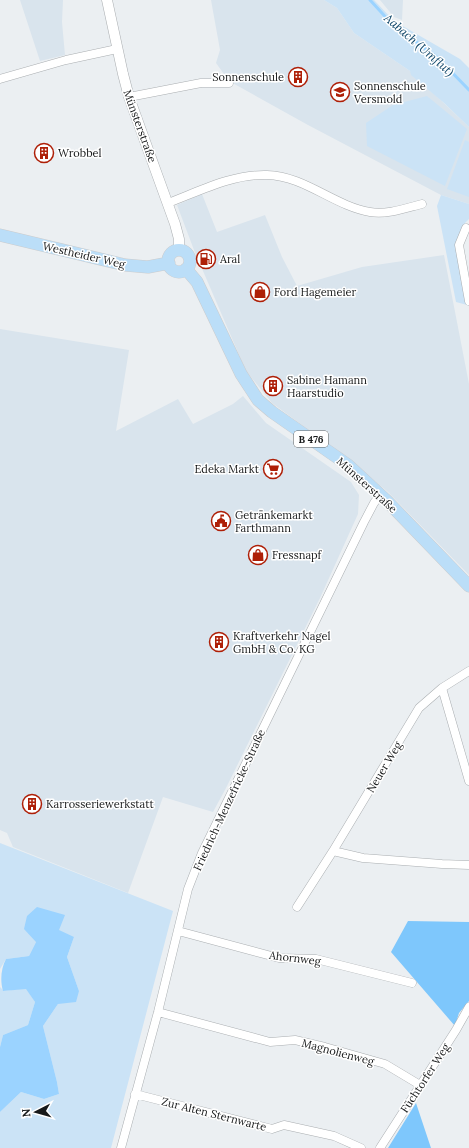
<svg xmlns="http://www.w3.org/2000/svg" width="469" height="1148" font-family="Lora,serif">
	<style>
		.built { fill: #d9e4ed }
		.green { fill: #cbe3f6 }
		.forest { fill: #7ec7fc }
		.water { fill: #9bd3ff }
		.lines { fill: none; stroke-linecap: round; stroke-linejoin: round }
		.stream { stroke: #9bd3ff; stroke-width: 3 }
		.minor-casing { stroke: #aaaeb1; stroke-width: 9 }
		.tertiary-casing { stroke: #aaaeb1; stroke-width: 11 }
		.primary-casing { stroke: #cccccd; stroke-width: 13 }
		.minor { stroke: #fff; stroke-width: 8 }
		.tertiary { stroke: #fff; stroke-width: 10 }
		.primary { stroke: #bbdef8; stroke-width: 12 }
		.labels { text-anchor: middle; stroke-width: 3; stroke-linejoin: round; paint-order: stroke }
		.shield { fill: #fff; stroke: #5d5e5f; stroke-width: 1 }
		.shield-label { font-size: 10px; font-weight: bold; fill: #17191a }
		.poi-label { font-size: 11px; fill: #17191a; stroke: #fff; text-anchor: start }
		.street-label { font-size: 11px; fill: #17191a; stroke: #fff }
		.water-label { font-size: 12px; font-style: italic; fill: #11486b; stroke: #fff }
	</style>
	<rect width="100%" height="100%" fill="#ebeff2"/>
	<path class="built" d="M 20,0 L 63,0 L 62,22 L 65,55 L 40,61 Z
		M 211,0 L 324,0 L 337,8 L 354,33 L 410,71 L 469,127 L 469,204 L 441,195 L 308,125 L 229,81 L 216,63 L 220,50 Z
		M 380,0 L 403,0 L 402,20 L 394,17 Z
		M 202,194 L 217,232 L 265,215 L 282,257 L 297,286 L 362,267 L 444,255 L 469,384 L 469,575 L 388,492 L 352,462 L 272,403 L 246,371 L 194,250 L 177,205 Z
		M 0,329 L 129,350 L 116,431 L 178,399 L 193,424 L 233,404 L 243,396 L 266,423 L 351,482 L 359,495 L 358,514 L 320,598 L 226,788 L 213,812 L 163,797 L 128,893 L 13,847 L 7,833 L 0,830 Z"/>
	<path class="green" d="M 324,0 L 374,0 L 394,21 L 460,59 L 469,68 L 469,127 L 444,103 L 411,75 L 410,71 L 354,33 L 337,8 Z
		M 427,96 L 467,129 L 445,186 L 367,146 L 366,123 L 393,105 Z
		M 465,140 L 469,142 L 469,197 L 447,189 Z
		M 441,195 L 469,204 L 469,219 L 465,223 L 456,244 L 467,305 L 456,302 L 437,206 Z
		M 0,843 L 173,911 L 111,1148 L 0,1148 L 0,1112 L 21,1092 L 44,1099 L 59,1094 L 57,1082 L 43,1026 L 58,1004 L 79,991 L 67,957 L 74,937 L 36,942 L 29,956 L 6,959 L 0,969 Z
		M 0,987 L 4,991 L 26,988 L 35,1002 L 28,1025 L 3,1035 L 0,1047 Z"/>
	<path class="forest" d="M 408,921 L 469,922 L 469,1001 L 459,1013 L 455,1026 L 391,952 Z
		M 416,1103 L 431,1148 L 388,1148 Z"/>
	<path class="water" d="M 37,907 L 65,915 L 59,930 L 74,937 L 67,957 L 79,991 L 76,1002 L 58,1004 L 43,1026 L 57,1082 L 59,1094 L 44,1099 L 21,1092 L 0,1112 L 0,1047 L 3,1035 L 28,1025 L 35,1002 L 26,989 L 3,991 C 0,981 1,968 6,959 L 29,956 L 36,942 L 24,929 L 27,916 Z"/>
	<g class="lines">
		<path class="stream" d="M 370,0 L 392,24 L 438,58 L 469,90"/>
		<defs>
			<path id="minor" d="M 0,79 L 66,60 L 117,49
				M 129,97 L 201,83 L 229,83
				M 168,203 C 200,191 232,174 267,175 C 305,176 334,206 370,212 C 387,215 406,208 422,204
				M 466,228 L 459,245 L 469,301
				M 469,671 L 442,688 L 469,781
				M 442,688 L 419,708 L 333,851 L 363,858 L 442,864 L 469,865
				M 297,907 L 333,851
				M 178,931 L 279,958 L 316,959 L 412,983
				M 158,1012 L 270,1042 L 295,1040 L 325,1047 L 385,1064 L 420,1085
				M 135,1094 L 272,1129 L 284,1125 L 334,1136 L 361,1148
				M 121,1148 L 158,1012 L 188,889 L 202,853 L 364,522 L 374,503 L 380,495
				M 380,1148 L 456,1030 L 469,1007"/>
			<path id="tertiary" d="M 107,0 L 123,74 L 129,97 L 175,224 L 179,239 L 179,250"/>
			<path id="primary" d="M 0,235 L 125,265 L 148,267 L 169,263
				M168 261a11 11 0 1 1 22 0a11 11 0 1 1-22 0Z
				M 186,269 L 197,282 L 241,374 L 258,400 L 272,412 L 348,465 L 387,501 L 469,586"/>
		</defs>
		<use href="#minor" class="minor-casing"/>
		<use href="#tertiary" class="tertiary-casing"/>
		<use href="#primary" class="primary-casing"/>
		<use href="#minor" class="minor"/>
		<use href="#tertiary" class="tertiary"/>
		<use href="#primary" class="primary"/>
	</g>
	<defs>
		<symbol id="building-ring" viewBox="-11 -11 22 22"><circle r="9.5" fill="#fff" stroke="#ae1f07" stroke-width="1.5"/><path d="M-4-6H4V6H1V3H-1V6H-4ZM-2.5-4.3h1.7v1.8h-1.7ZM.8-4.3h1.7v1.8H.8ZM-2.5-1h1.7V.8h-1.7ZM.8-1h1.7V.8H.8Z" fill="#ae1f07"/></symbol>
		<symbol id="school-ring" viewBox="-11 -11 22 22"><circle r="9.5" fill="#fff" stroke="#ae1f07" stroke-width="1.5"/><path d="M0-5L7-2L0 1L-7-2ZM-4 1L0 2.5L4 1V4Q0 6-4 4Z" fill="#ae1f07"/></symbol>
		<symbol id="fuel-ring" viewBox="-11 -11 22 22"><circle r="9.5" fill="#fff" stroke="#ae1f07" stroke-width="1.5"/><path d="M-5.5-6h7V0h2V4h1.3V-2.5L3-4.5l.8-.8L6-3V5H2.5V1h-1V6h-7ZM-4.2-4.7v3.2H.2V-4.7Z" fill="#ae1f07"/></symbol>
		<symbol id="shop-ring" viewBox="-11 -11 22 22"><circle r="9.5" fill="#fff" stroke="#ae1f07" stroke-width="1.5"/><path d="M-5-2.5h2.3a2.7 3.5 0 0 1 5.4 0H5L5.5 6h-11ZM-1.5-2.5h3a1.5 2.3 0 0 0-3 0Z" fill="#ae1f07"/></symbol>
		<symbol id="supermarket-ring" viewBox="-11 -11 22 22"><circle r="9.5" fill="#fff" stroke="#ae1f07" stroke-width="1.5"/><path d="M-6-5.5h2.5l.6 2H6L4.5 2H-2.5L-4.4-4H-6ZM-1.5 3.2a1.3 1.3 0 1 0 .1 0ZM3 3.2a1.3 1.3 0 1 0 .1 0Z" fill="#ae1f07"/></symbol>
		<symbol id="civic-ring" viewBox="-11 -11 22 22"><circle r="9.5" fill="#fff" stroke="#ae1f07" stroke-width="1.5"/><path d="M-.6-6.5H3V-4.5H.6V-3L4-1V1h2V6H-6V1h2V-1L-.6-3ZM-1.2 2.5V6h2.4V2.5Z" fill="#ae1f07"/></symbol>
	</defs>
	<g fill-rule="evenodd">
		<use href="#building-ring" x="287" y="66" width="22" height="22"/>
		<use href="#school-ring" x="329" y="81" width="22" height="22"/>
		<use href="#building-ring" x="33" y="142" width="22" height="22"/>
		<use href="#fuel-ring" x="195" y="248" width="22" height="22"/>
		<use href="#shop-ring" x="249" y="281" width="22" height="22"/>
		<use href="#building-ring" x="262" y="375" width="22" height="22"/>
		<use href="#supermarket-ring" x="262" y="458" width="22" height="22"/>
		<use href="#civic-ring" x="210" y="510" width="22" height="22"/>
		<use href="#shop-ring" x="247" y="544" width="22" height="22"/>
		<use href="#building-ring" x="208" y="631" width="22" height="22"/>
		<use href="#building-ring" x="21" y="793" width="22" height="22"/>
	</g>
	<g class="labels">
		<rect class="shield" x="294" y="431" width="34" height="16" rx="3"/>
		<g class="shield-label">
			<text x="311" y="443">B 476</text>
		</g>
		<g class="poi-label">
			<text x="284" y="81" text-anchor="end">Sonnenschule</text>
			<text x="354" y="90">Sonnenschule<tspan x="354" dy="13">Versmold</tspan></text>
			<text x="58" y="157">Wrobbel</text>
			<text x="220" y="263">Aral</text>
			<text x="274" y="296">Ford Hagemeier</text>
			<text x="287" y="384">Sabine Hamann<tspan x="287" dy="13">Haarstudio</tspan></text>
			<text x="259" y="473" text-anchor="end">Edeka Markt</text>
			<text x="235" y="519">Getränkemarkt<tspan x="235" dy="13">Farthmann</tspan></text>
			<text x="272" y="559">Fressnapf</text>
			<text x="233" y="640">Kraftverkehr Nagel<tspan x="233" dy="13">GmbH &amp; Co. KG</tspan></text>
			<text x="46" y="808">Karrosseriewerkstatt</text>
		</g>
		<g class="street-label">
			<text transform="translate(140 126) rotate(70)" y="4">Münsterstraße</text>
			<text transform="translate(84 255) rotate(13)" y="4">Westheider Weg</text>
			<text transform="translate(367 485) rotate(42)" y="4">Münsterstraße</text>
			<text transform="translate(384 767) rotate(-59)" y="4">Neuer Weg</text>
			<text transform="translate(229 800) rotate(-65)" y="4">Friedrich-Menzefricke-Straße</text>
			<text transform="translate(295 958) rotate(7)" y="4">Ahornweg</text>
			<text transform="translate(338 1052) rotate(15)" y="4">Magnolienweg</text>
			<text transform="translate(425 1078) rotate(-57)" y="4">Füchtorfer Weg</text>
			<text transform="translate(214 1114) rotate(14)" y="4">Zur Alten Sternwarte</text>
		</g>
		<g class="water-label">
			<text transform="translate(419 45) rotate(41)" y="4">Aabach (Umflut)</text>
		</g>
	</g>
	<g transform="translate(36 1112) rotate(264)" stroke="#ffffff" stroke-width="3" paint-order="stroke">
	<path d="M0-3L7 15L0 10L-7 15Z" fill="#17191a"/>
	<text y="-6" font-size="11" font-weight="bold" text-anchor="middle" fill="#17191a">N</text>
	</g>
</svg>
